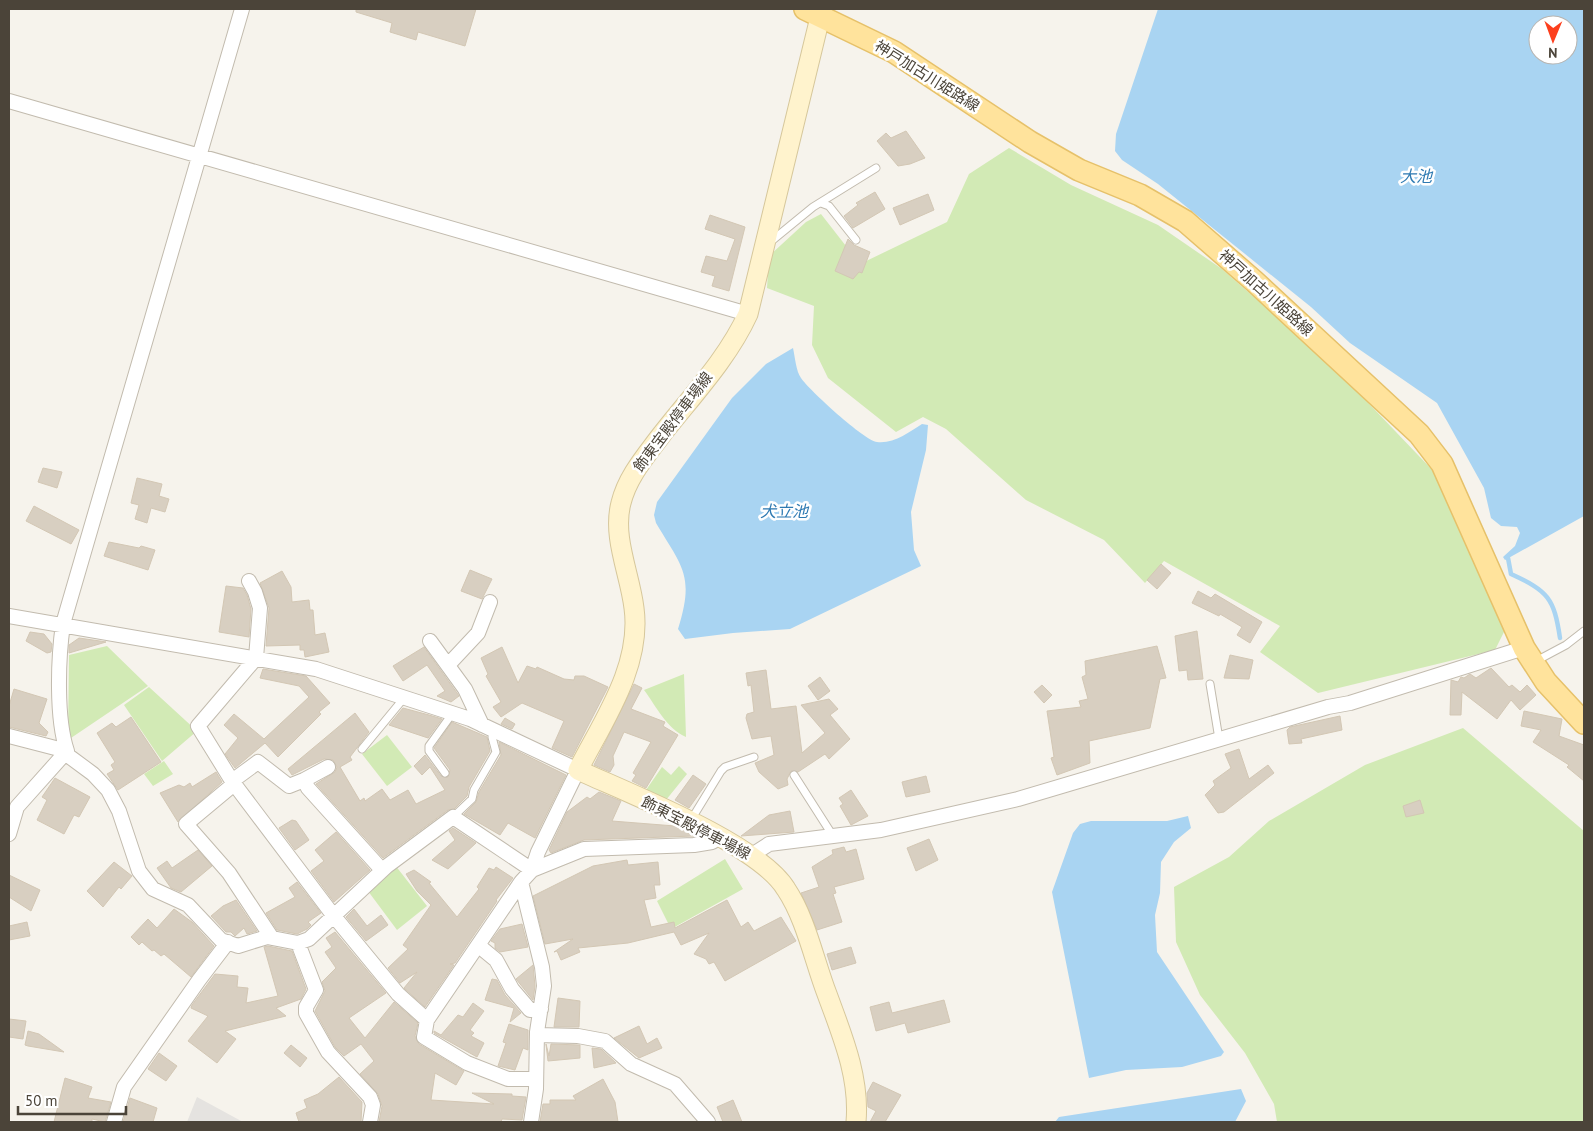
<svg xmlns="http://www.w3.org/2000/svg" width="1593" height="1131" font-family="'PT Sans','Noto Sans JP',sans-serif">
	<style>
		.green { fill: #d2eab5 }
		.parking { fill: #e5e3e0 }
		.water { fill: #a9d4f2; fill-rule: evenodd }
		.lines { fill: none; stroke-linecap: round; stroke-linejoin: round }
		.stream { stroke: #a9d4f2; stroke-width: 4.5 }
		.building { fill: #d8cfc1; stroke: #d3c7b4 }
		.service-casing { stroke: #c2bbae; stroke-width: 9 }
		.minor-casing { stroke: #c2bbae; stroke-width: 16 }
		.secondary-casing { stroke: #d6c79b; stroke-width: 21 }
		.primary-casing { stroke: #e6c16a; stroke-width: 24 }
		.service { stroke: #fff; stroke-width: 7 }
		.minor { stroke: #fff; stroke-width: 14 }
		.secondary { stroke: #fff3cd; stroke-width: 19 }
		.primary { stroke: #ffe39c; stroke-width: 21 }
		.labels { text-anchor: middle; stroke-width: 5; stroke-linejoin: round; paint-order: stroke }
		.street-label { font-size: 15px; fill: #4b4439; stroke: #fff }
		.water-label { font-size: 16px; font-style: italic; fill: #2e7ab2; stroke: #fff }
	</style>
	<rect width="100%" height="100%" fill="#f6f3ec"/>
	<path class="green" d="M 1009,148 L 1071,185 L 1158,225 L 1222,269 L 1333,366 L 1439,477 L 1506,628 L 1495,650 L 1318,693 L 1260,652 L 1280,626 L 1164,561 L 1145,583 L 1104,540 L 1026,500 L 946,429 L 923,417 L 896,432 L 828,378 L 812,345 L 814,306 L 767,288 L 769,256 L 806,222 L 821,214 L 860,264 L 947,222 L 969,174 Z
		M 107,646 L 148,686 L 68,740 L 69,655 Z
		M 684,674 L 686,737 C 667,729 656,706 644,690 Z
		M 149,687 L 197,731 L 162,761 L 124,705 Z
		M 1463,728 L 1584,831 L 1584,1122 L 1277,1122 L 1274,1104 L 1245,1053 L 1200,995 L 1176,942 L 1174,887 L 1229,857 L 1269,821 L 1365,765 Z
		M 387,735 L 412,767 L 387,786 L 362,754 Z
		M 164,761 L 173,774 L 153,786 L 144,774 Z
		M 679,766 L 687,774 L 666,800 L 646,790 L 662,767 L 671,775 Z
		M 725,859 L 743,889 L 671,929 L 657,901 Z
		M 395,865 L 427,906 L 397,930 L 365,887 Z"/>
	<path class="parking" d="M 197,1097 L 243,1122 L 187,1122 Z"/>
	<path class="water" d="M 1158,9 L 1584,9 L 1584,516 L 1505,560 L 1503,557 L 1515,546 L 1520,533 L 1517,527 L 1501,526 L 1491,518 L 1484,488 L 1437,403 L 1350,343 L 1311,307 L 1158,184 L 1122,160 L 1115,151 L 1116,134 ZM 1538,25 L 1568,25 L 1568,55 L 1538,55 Z
		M 793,348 C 795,357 796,371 801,378 C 809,390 865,441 877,442 C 894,444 909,432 922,424 L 928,425 L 926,450 L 911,512 L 914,550 L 921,566 L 790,629 L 733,633 L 685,639 L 678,629 C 695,575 682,567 656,523 L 654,515 L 657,502 L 732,398 L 766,364 Z
		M 1188,816 L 1191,828 L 1174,842 L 1161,862 L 1160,893 L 1155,915 L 1157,952 L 1224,1052 L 1221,1056 L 1182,1067 L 1126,1070 L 1089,1078 L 1052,892 L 1073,833 L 1080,824 L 1091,821 L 1167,821 Z
		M 1241,1089 L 1246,1101 L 1235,1122 L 1055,1122 L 1059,1117 Z"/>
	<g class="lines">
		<path class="stream" d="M 1508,558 L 1511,574 C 1548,591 1554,598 1560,638"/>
	</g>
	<path class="building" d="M 356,9 L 476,9 L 465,46 L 418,32 L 416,40 L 390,32 L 392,23 L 356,12 Z
		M 906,131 L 925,158 L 910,164 L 898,166 L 877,141 L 886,133 L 891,138 Z
		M 875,192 L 885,209 L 853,228 L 844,216 L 858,205 L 856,203 Z
		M 928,194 L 934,210 L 900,225 L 893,208 Z
		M 710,215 L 745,227 L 729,291 L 712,286 L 715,276 L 701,272 L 706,256 L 727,261 L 735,239 L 705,229 Z
		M 848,239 L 854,245 L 870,252 L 862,273 L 859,272 L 853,279 L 835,271 Z
		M 43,468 L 62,472 L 57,488 L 38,482 Z
		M 137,478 L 162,484 L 159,496 L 169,499 L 165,512 L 151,508 L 147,523 L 135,519 L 139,505 L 131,503 Z
		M 34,506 L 79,530 L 71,544 L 26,521 Z
		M 109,542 L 139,548 L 141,546 L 155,550 L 148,570 L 104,556 Z
		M 1161,564 L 1171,573 L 1157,589 L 1147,580 Z
		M 470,570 L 492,579 L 482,599 L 461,591 Z
		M 282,571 L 291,587 L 292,602 L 309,600 L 310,610 L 313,610 L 315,635 L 325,633 L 329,652 L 305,657 L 304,650 L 300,650 L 300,645 L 266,646 L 269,608 L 260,583 Z
		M 226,586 L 243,588 L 247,595 L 251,609 L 249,637 L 219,632 Z
		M 1198,591 L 1211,598 L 1215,594 L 1262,622 L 1250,643 L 1237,635 L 1242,627 L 1220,614 L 1219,616 L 1192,603 Z
		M 1197,631 L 1203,679 L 1188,680 L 1187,670 L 1179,671 L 1175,636 Z
		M 30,632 L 44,634 L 52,644 L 51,652 L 47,653 L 26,641 Z
		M 79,638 L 100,641 L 106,642 L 69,653 L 69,645 Z
		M 1157,646 L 1166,678 L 1160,679 L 1150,728 L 1089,741 L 1090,763 L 1057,775 L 1051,758 L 1054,757 L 1047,711 L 1081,707 L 1079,701 L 1088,699 L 1082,677 L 1086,675 L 1085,661 Z
		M 424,647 L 457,693 L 459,696 L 451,702 L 437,696 L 445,691 L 427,665 L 403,681 L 393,666 Z
		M 502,647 L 518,683 L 527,666 L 536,669 L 537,667 L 564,679 L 574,680 L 575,676 L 584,676 L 608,687 L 572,757 L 552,748 L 564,721 L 522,703 L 501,717 L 493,707 L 501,702 L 486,676 L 488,674 L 481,658 Z
		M 1230,655 L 1253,660 L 1249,679 L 1224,678 Z
		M 1491,668 L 1509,687 L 1512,685 L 1520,692 L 1527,685 L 1536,695 L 1520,710 L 1511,700 L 1497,719 L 1462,692 L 1461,715 L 1450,715 L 1451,680 L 1458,682 L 1461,677 L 1464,678 L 1470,674 L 1476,678 Z
		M 263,669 L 306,676 L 330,703 L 319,712 L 321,714 L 278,757 L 265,743 L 235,768 L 225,754 L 238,738 L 224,725 L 234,714 L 264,739 L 309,697 L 299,686 L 260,678 Z
		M 766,670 L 771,709 L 796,706 L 802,753 L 825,733 L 801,705 L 829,699 L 838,709 L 830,715 L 850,739 L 829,759 L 825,754 L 798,772 L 791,771 L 787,779 L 788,785 L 778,789 L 759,772 L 755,763 L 774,755 L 771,736 L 752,739 L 746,718 L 747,714 L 754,712 L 751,685 L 748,686 L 746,673 Z
		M 820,677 L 830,691 L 818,700 L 808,686 Z
		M 634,684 L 642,688 L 631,709 L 665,722 L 663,726 L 678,735 L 646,788 L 632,781 L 636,775 L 633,773 L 651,742 L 624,732 L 613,756 L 614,765 L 610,772 L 594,765 Z
		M 1042,685 L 1052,695 L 1044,703 L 1034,692 Z
		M 14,689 L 47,699 L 39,723 L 48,732 L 46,736 L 9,727 L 9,706 Z
		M 403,708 L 429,715 L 442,719 L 428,738 L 389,725 Z
		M 1524,711 L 1562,719 L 1559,736 L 1584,745 L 1584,781 L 1567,767 L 1569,765 L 1533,742 L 1541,730 L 1521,726 Z
		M 355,713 L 369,732 L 350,757 L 352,760 L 340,767 L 360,801 L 364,798 L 365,801 L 382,789 L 390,800 L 408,790 L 416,804 L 445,790 L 430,767 L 422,775 L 414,766 L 425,755 L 441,776 L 448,777 L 450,770 L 434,748 L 452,722 L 487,737 L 490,751 L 469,787 L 467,796 L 454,809 L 448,810 L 383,858 L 316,784 L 335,772 L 337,767 L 333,760 L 324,759 L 292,775 L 288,769 Z
		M 1340,716 L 1342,730 L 1301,739 L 1302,743 L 1289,744 L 1287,730 L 1290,727 Z
		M 131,717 L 161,762 L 118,790 L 107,774 L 114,770 L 111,765 L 115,762 L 97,733 L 112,723 L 116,727 Z
		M 505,718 L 515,724 L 512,729 L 501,724 Z
		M 499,742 L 566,775 L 535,838 L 508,823 L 500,835 L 464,814 L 476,802 L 479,792 L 501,755 Z
		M 1239,749 L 1249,779 L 1268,765 L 1274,773 L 1224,812 L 1218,813 L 1205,795 L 1215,785 L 1213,781 L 1231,768 L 1225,754 Z
		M 216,772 L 222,782 L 178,822 L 160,793 L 179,785 L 184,787 L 190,783 L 192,787 Z
		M 693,775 L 706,784 L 689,808 L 675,800 Z
		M 926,776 L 930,792 L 906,797 L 902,782 Z
		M 55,778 L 90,797 L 79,817 L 74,815 L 64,834 L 37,820 L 47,800 L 42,797 Z
		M 851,790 L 868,816 L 851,825 L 840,806 L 843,804 L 839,798 Z
		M 599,792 L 621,801 L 612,821 L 675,826 L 694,836 L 584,840 L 551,853 L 549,850 L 567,812 L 587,797 L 590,799 Z
		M 1420,800 L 1424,813 L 1406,817 L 1403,806 Z
		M 790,811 L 794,832 L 741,836 L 769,815 Z
		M 292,820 L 296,821 L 309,840 L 295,850 L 279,828 Z
		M 453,828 L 476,843 L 448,869 L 432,860 L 455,840 L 449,831 Z
		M 336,832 L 370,870 L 334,902 L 311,871 L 324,861 L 315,850 Z
		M 929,839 L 938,860 L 916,871 L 907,848 Z
		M 844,847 L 846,852 L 856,849 L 864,879 L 834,887 L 836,893 L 833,894 L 842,922 L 817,930 L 801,893 L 819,887 L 812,867 L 833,854 L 832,850 Z
		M 198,850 L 212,866 L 181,892 L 171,888 L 157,868 L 167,861 L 172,868 Z
		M 627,860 L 628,865 L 658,862 L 660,885 L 654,885 L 656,898 L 644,900 L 651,927 L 674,922 L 675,928 L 727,900 L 741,927 L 748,922 L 754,931 L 781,917 L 796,941 L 725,981 L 714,962 L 709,964 L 706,959 L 694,954 L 709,933 L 681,945 L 674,932 L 628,943 L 578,948 L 580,952 L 561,960 L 557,951 L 554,952 L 573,939 L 545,944 L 533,896 L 593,866 Z
		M 114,862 L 132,876 L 121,889 L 119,887 L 103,907 L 87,891 Z
		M 496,867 L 513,878 L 496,900 L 497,901 L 455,963 L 450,964 L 454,965 L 425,1007 L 404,988 L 417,972 L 400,983 L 388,968 L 408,949 L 403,945 L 431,905 L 417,891 L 406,874 L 414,870 L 431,882 L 429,883 L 457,917 L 479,889 L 477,887 L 489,868 L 494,870 Z
		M 9,875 L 40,890 L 31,911 L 9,897 Z
		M 297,882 L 321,913 L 308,922 L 311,925 L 307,929 L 297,934 L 277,930 L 266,913 L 295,897 L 289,888 Z
		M 236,900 L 257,931 L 247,934 L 244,928 L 235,936 L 231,932 L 226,932 L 211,916 L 223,906 Z
		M 174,909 L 192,922 L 214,946 L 191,977 L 164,954 L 161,956 L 154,950 L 152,951 L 142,942 L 139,945 L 131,937 L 148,919 L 157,928 Z
		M 354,909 L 367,926 L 381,915 L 388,925 L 366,941 L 346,917 Z
		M 27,922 L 30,936 L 9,940 L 9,926 Z
		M 522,924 L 528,947 L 500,952 L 495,948 L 495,943 L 491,941 L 500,929 Z
		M 335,932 L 386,993 L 349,1018 L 365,1038 L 394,1002 L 418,1023 L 415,1036 L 419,1044 L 464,1071 L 456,1085 L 435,1073 L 431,1100 L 494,1104 L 472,1093 L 512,1094 L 512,1096 L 526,1097 L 522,1120 L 502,1119 L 501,1122 L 379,1122 L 382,1106 L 378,1094 L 360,1074 L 374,1061 L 361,1044 L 344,1056 L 335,1047 L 315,1011 L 325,991 L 322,982 L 336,968 L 325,952 L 332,947 L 326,938 Z
		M 268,946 L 292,951 L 306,989 L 301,999 L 276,1008 L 286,1016 L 225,1031 L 236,1039 L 217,1063 L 188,1041 L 208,1016 L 191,1008 L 192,1005 L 215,974 L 238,976 L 237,987 L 248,988 L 246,1003 L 278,996 L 264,947 Z
		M 851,947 L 856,963 L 832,970 L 827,954 Z
		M 533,965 L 535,986 L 533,1000 L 516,979 Z
		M 492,979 L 497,980 L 505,995 L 521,1013 L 510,1022 L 514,1008 L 485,1000 Z
		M 558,998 L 580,1001 L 579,1027 L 554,1027 Z
		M 944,1000 L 950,1022 L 908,1033 L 905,1023 L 876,1031 L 870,1007 L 889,1002 L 892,1013 Z
		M 473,1003 L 484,1011 L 470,1030 L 474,1033 L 471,1036 L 484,1043 L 477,1057 L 434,1033 L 434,1031 L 441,1035 L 458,1015 L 463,1017 Z
		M 9,1019 L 26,1021 L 23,1039 L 9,1037 Z
		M 509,1024 L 528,1030 L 528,1050 L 523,1048 L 515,1070 L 498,1066 L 506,1043 L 503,1042 Z
		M 639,1026 L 647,1044 L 657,1038 L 662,1048 L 639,1058 L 614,1038 Z
		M 28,1031 L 39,1034 L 64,1052 L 28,1046 L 25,1045 Z
		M 546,1044 L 549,1056 L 551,1044 L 580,1045 L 580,1058 L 548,1061 Z
		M 291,1045 L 307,1058 L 300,1067 L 284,1053 Z
		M 592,1048 L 601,1049 L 616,1063 L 594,1068 Z
		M 159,1053 L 177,1066 L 166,1081 L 148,1069 Z
		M 339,1077 L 362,1102 L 361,1122 L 299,1122 L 296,1113 L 307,1108 L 304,1100 L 318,1094 Z
		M 65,1078 L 92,1087 L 88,1098 L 111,1102 L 105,1122 L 92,1119 L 92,1122 L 54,1122 Z
		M 603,1079 L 615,1102 L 618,1122 L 540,1122 L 543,1104 L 550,1104 L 550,1100 L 576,1100 L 573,1096 Z
		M 873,1082 L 901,1095 L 885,1122 L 870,1122 L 876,1111 L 868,1107 L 867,1093 Z
		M 130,1098 L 157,1108 L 153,1122 L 123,1122 Z
		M 733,1100 L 742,1122 L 723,1122 L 717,1107 Z"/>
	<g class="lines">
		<defs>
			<path id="service" d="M 821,203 L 829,206 L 856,240
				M 769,243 L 813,207 L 876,168
				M 1536,661 L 1566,645 L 1584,631
				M 1210,684 L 1219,739
				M 362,749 L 404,698
				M 445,773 L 429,751 L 429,746 L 452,714
				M 794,775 L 833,836
				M 453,817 L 472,799 L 474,790 L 496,752 L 492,737 L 494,731
				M 691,820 L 721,771 L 725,767 L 754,757"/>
			<path id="minor" d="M 9,101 L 748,314
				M 249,581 L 255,592 L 260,608 L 256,658 L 198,726 L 232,781 L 333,915 L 398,994 L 427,1020 L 521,882
				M 9,616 L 316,669 L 470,719 L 578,770 L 538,852 L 532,870 L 521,882 L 542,967 L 544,986 L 537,1032 L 536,1089 L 531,1122
				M 430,641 L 465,689 L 482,725
				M 449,664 L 478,633 L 490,602
				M 9,736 L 67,751 L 66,754 L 93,774 L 108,790 L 119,811 L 139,871 L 153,889 L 188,905 L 221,940 L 238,946 L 267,937 L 298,943 L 309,939 L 387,866 L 453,817 L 532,870 L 584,849 L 694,845 L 712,842 L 719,838
				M 304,780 L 308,788 L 382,870
				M 232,781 L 258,762 L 289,786 L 304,780 L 328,767
				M 234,784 L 186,824 L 229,873 L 272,938
				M 9,834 L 17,807 L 67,751 C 56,718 58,659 63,624 L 242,9
				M 752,855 L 769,844 L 881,830 L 1018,799 L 1328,707 L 1350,703 L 1524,648
				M 298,943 L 316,990 L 306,1007 L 306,1013 L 328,1052 L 370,1097 L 373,1105 L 370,1122
				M 479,946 L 496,960 L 512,989 L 530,1010 L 541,1009
				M 427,1020 L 424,1037 L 467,1063 L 508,1079 L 536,1079
				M 537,1035 L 578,1036 L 605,1041 L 631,1064 L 675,1084 L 708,1122
				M 114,1122 L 124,1087 L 199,980 L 228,942"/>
			<path id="secondary" d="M 822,9 L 748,314 C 727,360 689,399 659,438 C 644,458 627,478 621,503 C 612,537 630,574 634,608 C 642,666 603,721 578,770 C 628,793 759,844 786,889 C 806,919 814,960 827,994 C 842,1035 860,1077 856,1122"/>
			<path id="primary" d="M 805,9 L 894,52 L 1030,142 L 1079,170 L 1140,195 L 1185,221 L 1254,281 L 1419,434 L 1442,464 L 1524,648 L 1546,682 L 1584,723"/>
		</defs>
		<use href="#service" class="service-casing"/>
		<use href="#minor" class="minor-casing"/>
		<use href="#secondary" class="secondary-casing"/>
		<use href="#primary" class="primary-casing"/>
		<use href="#service" class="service"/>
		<use href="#minor" class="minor"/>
		<use href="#secondary" class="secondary"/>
		<use href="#primary" class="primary"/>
	</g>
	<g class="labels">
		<g class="street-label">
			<text transform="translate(927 76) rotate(32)" y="5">神戸加古川姫路線</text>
			<text transform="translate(1266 293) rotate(42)" y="5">神戸加古川姫路線</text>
			<text transform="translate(673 422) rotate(-53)" y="5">飾東宝殿停車場線</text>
			<text transform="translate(696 828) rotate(27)" y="5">飾東宝殿停車場線</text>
		</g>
		<g class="water-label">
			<text x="1416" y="182">大池</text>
			<text x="784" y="517">犬立池</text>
		</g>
	</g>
	<rect width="1593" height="1131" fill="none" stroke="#4b4439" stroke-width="20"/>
	<g transform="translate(1553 40) rotate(181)"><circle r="24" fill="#ffffff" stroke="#b7b4b0"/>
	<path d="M0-4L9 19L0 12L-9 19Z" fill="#fc3f1d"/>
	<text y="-8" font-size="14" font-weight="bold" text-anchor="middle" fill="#4b4439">N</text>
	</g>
	<path d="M18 1106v8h108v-8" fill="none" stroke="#4b4439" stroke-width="2.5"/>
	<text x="25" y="1106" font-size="15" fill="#4b4439" stroke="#ffffff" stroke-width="4" paint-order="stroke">50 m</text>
</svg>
